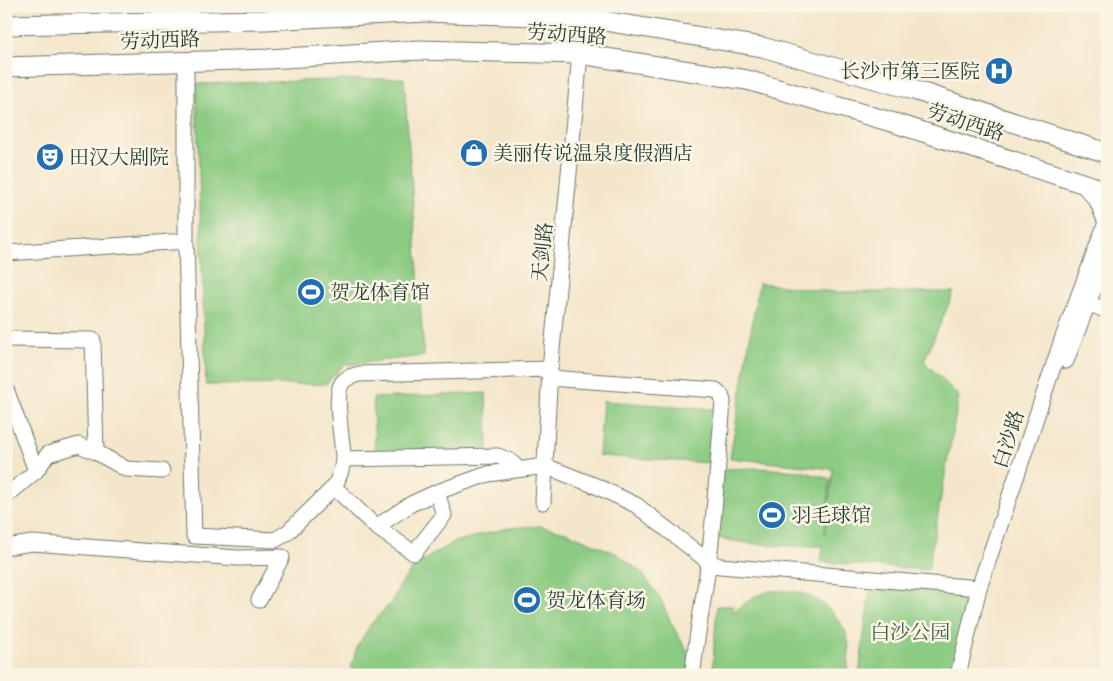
<svg xmlns="http://www.w3.org/2000/svg" width="1113" height="681" font-family="'EB Garamond','Noto Serif SC',serif">
	<style>
		.green { fill: #8bcb82; stroke: #55845b }
		.lines { fill: none; stroke-linecap: round; stroke-linejoin: round }
		.minor-casing { stroke: #6a7869; stroke-width: 17 }
		.major-casing { stroke: #6a7869; stroke-width: 21 }
		.minor { stroke: #fff; stroke-width: 15 }
		.major { stroke: #fff; stroke-width: 19 }
		.labels { text-anchor: middle; stroke-width: 5; stroke-linejoin: round; paint-order: stroke }
		.street-label { font-size: 20px; fill: #1f3d34; stroke: #fcf5e5 }
		.poi-label { font-size: 20px; fill: #1f3d34; stroke: #fcf5e5; text-anchor: start }
		.park-label { font-size: 20px; fill: #3a6048; stroke: #fcf5e5 }
	</style>
	<rect width="100%" height="100%" fill="#fcf5e5"/>
	<filter id="ink" filterUnits="userSpaceOnUse"><feTurbulence type="fractalNoise" baseFrequency=".02" numOctaves="2"/><feDisplacementMap in="SourceGraphic" scale="10" xChannelSelector="R" yChannelSelector="G"/><feConvolveMatrix kernelMatrix="1 2 1 2 8 2 1 2 1" color-interpolation-filters="sRGB"/></filter>
	<filter id="wash" filterUnits="userSpaceOnUse"><feTurbulence type="fractalNoise" baseFrequency=".0096" numOctaves="4" result="noise"/><feDisplacementMap in="SourceGraphic" scale="20" xChannelSelector="R" yChannelSelector="G"/><feGaussianBlur stdDeviation="1.12" result="paint"/><feColorMatrix in="noise" values="0 0 0 0 0 0 0 0 0 0 0 0 0 0 0 0 0 1.4 0 .05"/><feComposite in="paint" operator="in"/></filter>
	<g filter="url(#wash)">
		<rect width="100%" height="100%" fill="#f4e6cb"/>
		<path class="green" d="M 404,78 L 424,356 L 344,365 L 326,384 L 206,385 L 196,84 Z
			M 759,283 L 834,292 L 954,292 L 924,361 L 959,396 L 928,570 L 821,562 L 823,546 C 787,547 752,545 717,538 L 723,469 L 757,468 L 801,471 L 830,479 L 825,533 L 833,469 L 730,458 Z
			M 486,393 L 488,448 L 375,452 L 373,398 Z
			M 603,401 L 716,409 L 712,463 L 599,456 Z
			M 540,526 L 566,532 L 617,554 L 642,573 L 660,598 L 671,623 L 686,649 L 695,675 L 349,675 L 357,647 L 371,624 L 391,603 L 400,585 L 412,569 L 432,555 L 454,542 L 508,528 Z
			M 870,586 L 971,593 L 952,675 L 859,675 Z
			M 770,591 C 781,591 794,590 805,594 C 822,601 839,616 846,633 C 851,645 848,662 847,675 L 712,675 L 717,606 L 733,606 L 733,612 L 755,596 Z"/>
	</g>
	<g filter="url(#ink)">
		<g class="lines">
			<defs>
				<path id="minor" d="M 185,22 L 187,6
					M 186,62 L 186,241 L 194,536 L 275,540 L 288,532 L 334,487 L 376,527 L 414,553 L 444,515 L 437,492
					M 1082,184 L 1097,201 L 1106,223
					M 6,253 L 186,241
					M 1088,303 L 1107,311
					M 6,339 L 93,340 L 96,452
					M 1066,361 L 1088,303 L 1107,259
					M 549,378 L 716,390 L 721,395 L 723,401 C 719,454 715,507 709,560 C 704,597 697,633 693,670
					M 6,389 L 36,471
					M 343,459 L 498,456 L 510,461 L 519,469
					M 334,487 C 339,478 343,468 343,457 C 343,441 333,396 342,383 C 346,377 353,376 359,374 L 550,369
					M 6,496 L 36,471 L 48,454 L 79,445 L 96,452 L 126,469 L 162,471
					M 543,502 L 550,369 L 562,249 L 580,54 L 588,6
					M 376,527 L 411,504 L 437,492 L 488,474 L 545,466 L 596,486 L 636,505 L 709,562 L 720,566 L 979,588
					M 6,547 L 32,543 L 238,558 L 282,557 L 259,600
					M 958,675 L 979,588 L 1063,337 L 1107,220"/>
				<path id="major" d="M 6,25 L 265,20 L 426,12 L 586,18 L 762,47 L 914,90 L 1107,153
					M 6,67 L 268,59 L 419,50 L 580,54 L 747,80 L 898,124 L 1107,191"/>
			</defs>
			<use href="#minor" class="minor-casing"/>
			<use href="#major" class="major-casing"/>
			<use href="#minor" class="minor"/>
			<use href="#major" class="major"/>
		</g>
	</g>
	<defs>
		<symbol id="hospital-disc" viewBox="-11 -11 22 22"><circle r="9.5" fill="#1f6fb2" stroke="#fcf5e5"/><path d="M-5-5h3v3.5h4V-5h3V5h-3V1.5h-4V5h-3Z" fill="#fff"/></symbol>
		<symbol id="shop-disc" viewBox="-11 -11 22 22"><circle r="9.5" fill="#1f6fb2" stroke="#fcf5e5"/><path d="M-5-2.5h2.3a2.7 3.5 0 0 1 5.4 0H5L5.5 6h-11ZM-1.5-2.5h3a1.5 2.3 0 0 0-3 0Z" fill="#fff"/></symbol>
		<symbol id="theatre-disc" viewBox="-11 -11 22 22"><circle r="9.5" fill="#1f6fb2" stroke="#fcf5e5"/><path d="M-5-5.5Q0-4 5-5.5V0Q5 5 0 6Q-5 5-5 0ZM-3.3-2.5H-1v1.5H-3.3ZM1-2.5H3.3v1.5H1ZM-2.8 1Q0 5.5 2.8 1Z" fill="#fff"/></symbol>
		<symbol id="stadium-disc" viewBox="-11 -11 22 22"><circle r="9.5" fill="#1f6fb2" stroke="#fcf5e5"/><path d="M0-5a6.5 5 0 1 0 0 10a6.5 5 0 1 0 0-10ZM-3.5-1.8h7v3.6h-7Z" fill="#fff"/></symbol>
	</defs>
	<g fill-rule="evenodd">
		<use href="#hospital-disc" x="983" y="55" width="32" height="32"/>
		<use href="#shop-disc" x="458" y="137" width="32" height="32"/>
		<use href="#theatre-disc" x="34" y="141" width="32" height="32"/>
		<use href="#stadium-disc" x="295" y="276" width="32" height="32"/>
		<use href="#stadium-disc" x="756" y="499" width="32" height="32"/>
		<use href="#stadium-disc" x="511" y="584" width="32" height="32"/>
	</g>
	<g class="labels">
		<g class="street-label">
			<text transform="translate(567 34) rotate(4)" y="7">劳动西路</text>
			<text transform="translate(160 40) rotate(-2)" y="7">劳动西路</text>
			<text transform="translate(966 122) rotate(18)" y="7">劳动西路</text>
			<text transform="translate(542 252) rotate(-84)" y="7">天剑路</text>
			<text transform="translate(1008 439) rotate(-72)" y="7">白沙路</text>
		</g>
		<g class="poi-label">
			<text x="980" y="78" text-anchor="end">长沙市第三医院</text>
			<text x="493" y="160">美丽传说温泉度假酒店</text>
			<text x="69" y="164">田汉大剧院</text>
			<text x="330" y="299">贺龙体育馆</text>
			<text x="791" y="522">羽毛球馆</text>
			<text x="546" y="607">贺龙体育场</text>
		</g>
		<g class="park-label">
			<text x="910" y="639">白沙公园</text>
		</g>
	</g>
	<rect width="1113" height="681" fill="none" stroke="#fcf5e5" stroke-width="25"/>
</svg>
